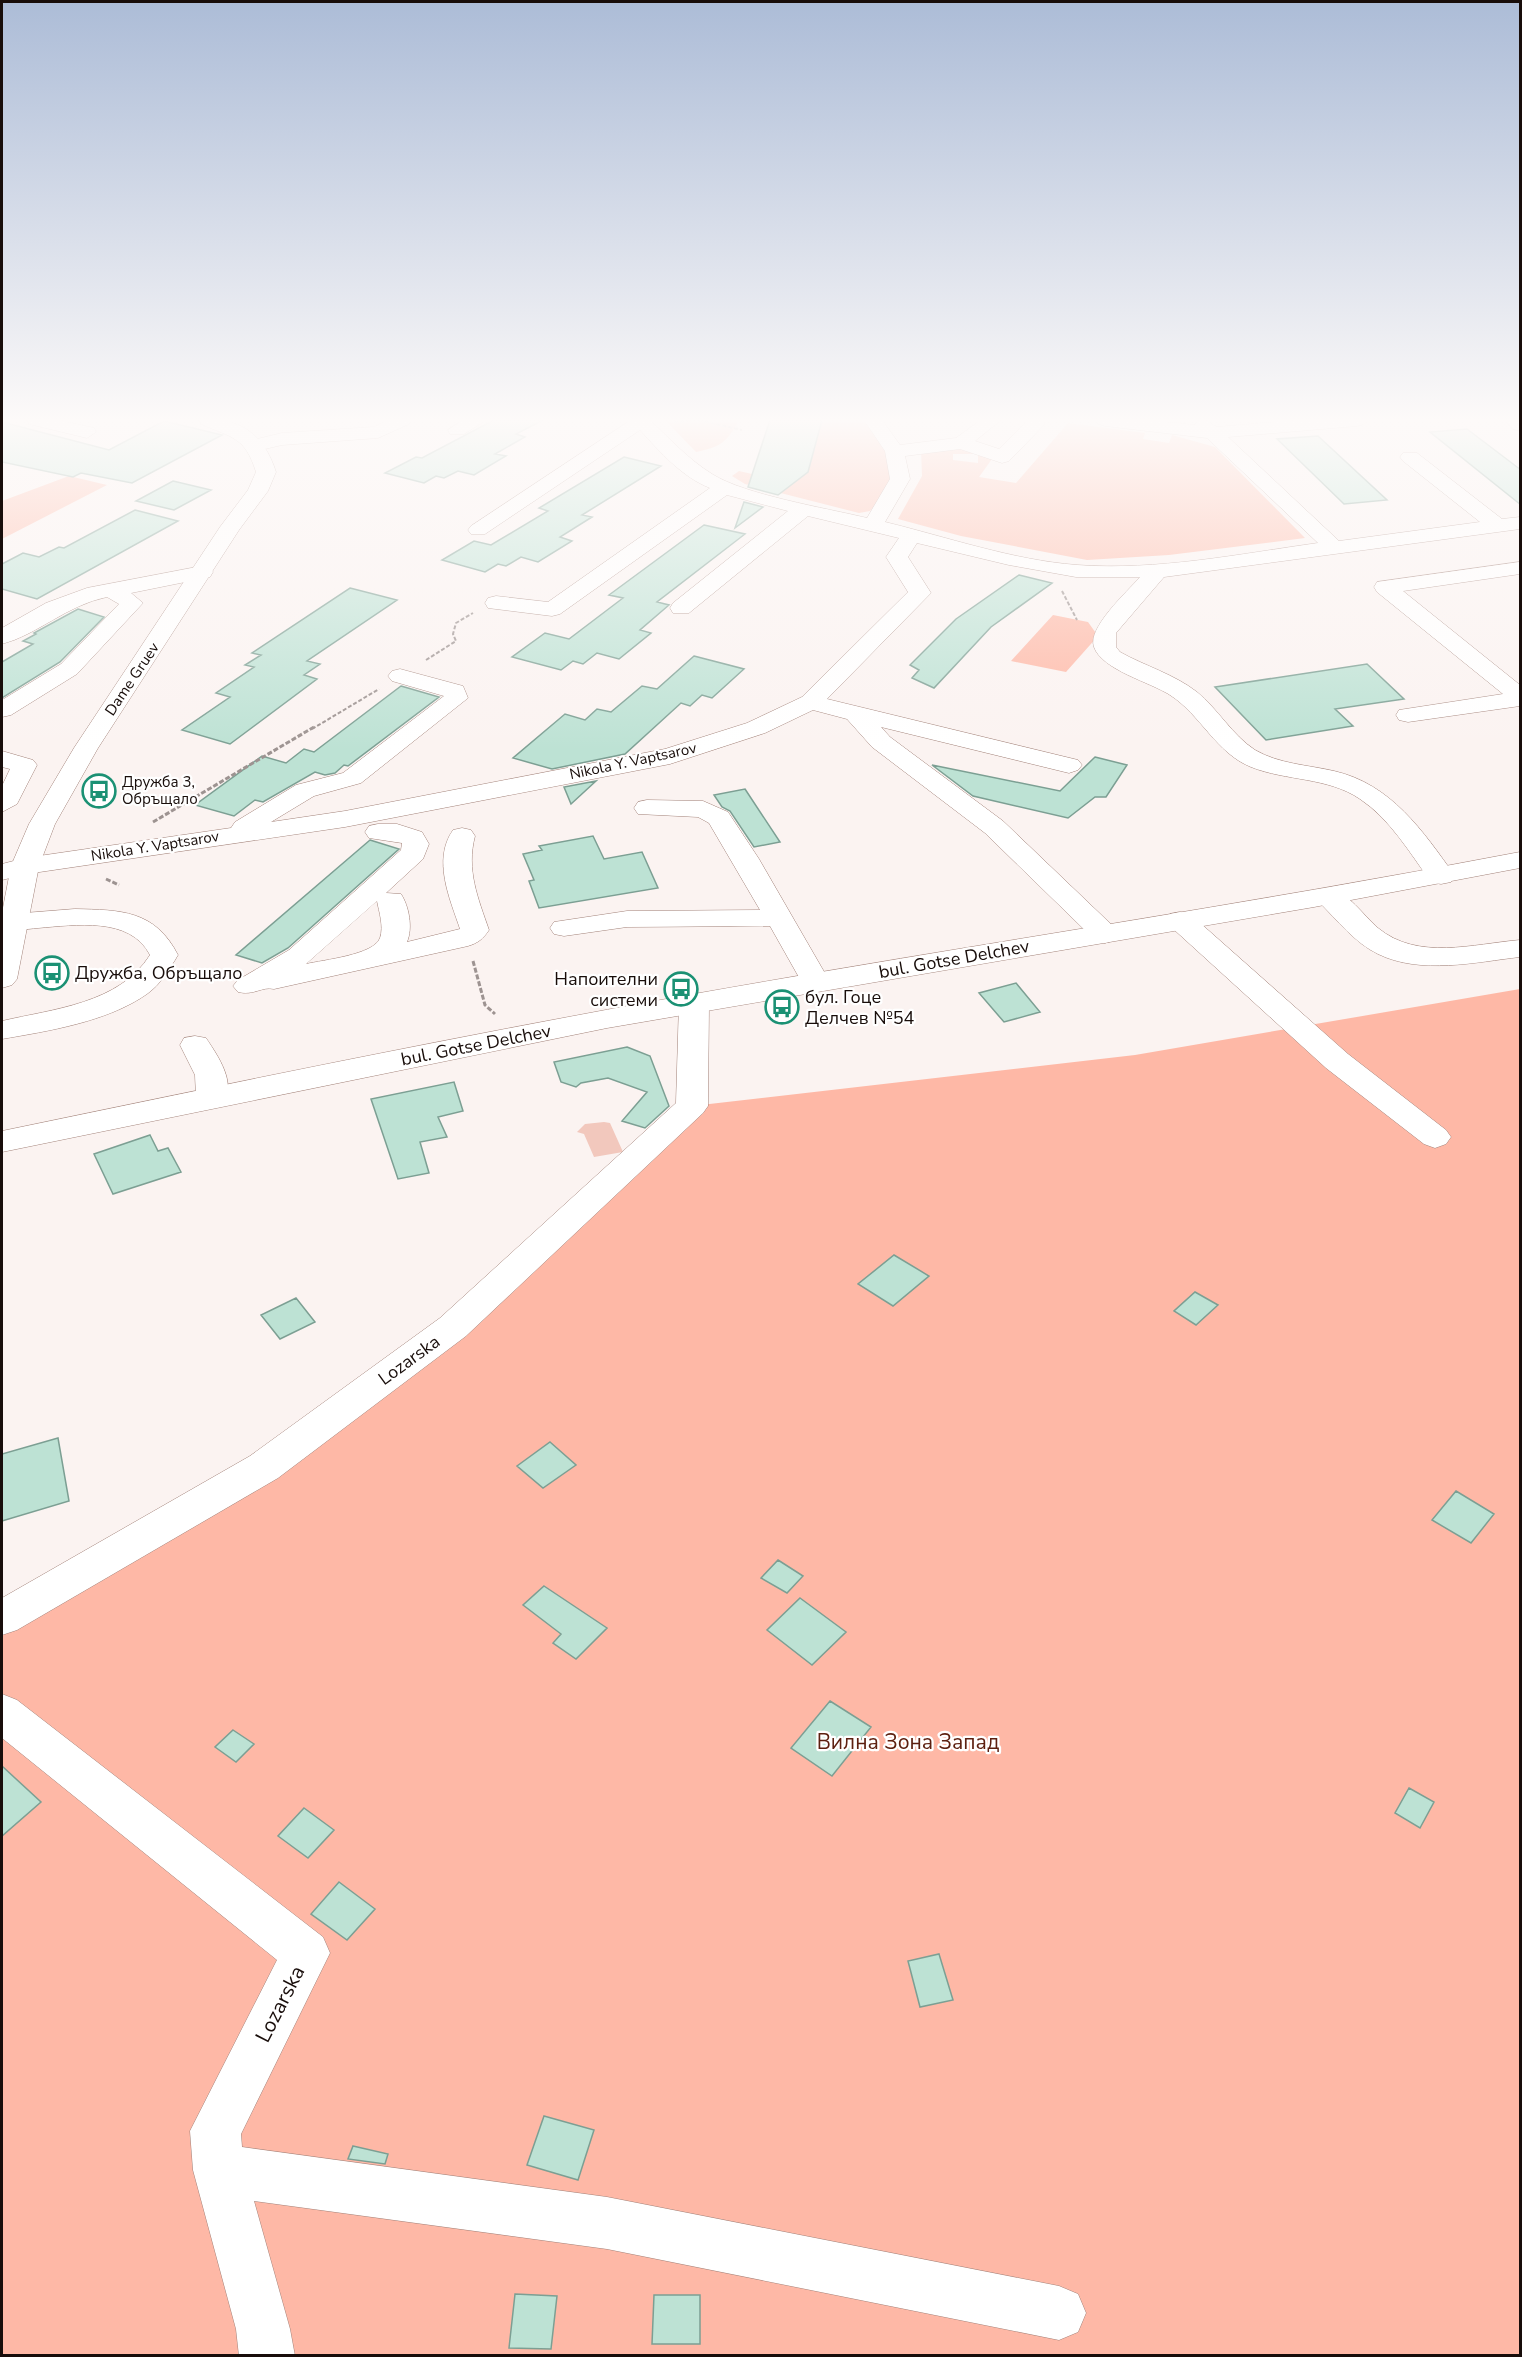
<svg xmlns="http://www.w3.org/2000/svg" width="1522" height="2357" font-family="'Nunito Sans',sans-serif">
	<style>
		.green { fill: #feb8a6 }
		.water { fill: #f2c8bd }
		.building { fill: #bde2d4; stroke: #7c9f93; stroke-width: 1.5 }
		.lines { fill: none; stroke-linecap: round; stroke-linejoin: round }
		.minor-casing { stroke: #a3837a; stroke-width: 1 }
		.major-casing { stroke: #a3837a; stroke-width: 1 }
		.path-far1 { stroke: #9d9391; stroke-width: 2; stroke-dasharray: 4 2; stroke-linecap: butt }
		.path { stroke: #9d9391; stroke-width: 3; stroke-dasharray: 5 2; stroke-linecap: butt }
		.minor { fill: #fff; fill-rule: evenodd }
		.major { fill: #fff; fill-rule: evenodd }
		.labels { text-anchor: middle; stroke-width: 4.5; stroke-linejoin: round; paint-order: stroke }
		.far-street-label { font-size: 15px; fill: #180d0a; stroke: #fff }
		.far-poi-label { font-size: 15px; fill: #180d0a; stroke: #fff; text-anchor: start }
		.street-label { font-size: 18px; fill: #180d0a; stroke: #fff }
		.poi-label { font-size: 18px; fill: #180d0a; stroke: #fff; text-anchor: start }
		.near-park-label { font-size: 21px; fill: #5d2010; stroke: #fff }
		.near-street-label { font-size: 21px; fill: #180d0a; stroke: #fff }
	</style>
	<rect width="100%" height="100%" fill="#fbf3f1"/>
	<path class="green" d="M 665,420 L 739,420 C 727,442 721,447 696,452 Z
		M 806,420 L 866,420 C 891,455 905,475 870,511 L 859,513 L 745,484 L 732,476 L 739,471 L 752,474 L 809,469 L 819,431 L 803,430 Z
		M 1068,423 L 1145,433 L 1143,439 L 1169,443 L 1172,435 L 1215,447 L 1305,538 L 1169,555 L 1087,560 L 961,536 L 898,519 L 922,476 L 921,450 L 963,446 L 973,450 L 972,454 L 953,454 L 953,460 L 978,463 L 978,452 L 992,459 L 979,477 L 1016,483 Z
		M 69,476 L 107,485 L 2,539 L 2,501 Z
		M 1053,615 L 1088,622 L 1098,636 L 1066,672 L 1011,661 Z
		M 1520,989 L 1520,2355 L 2,2356 L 2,1626 L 264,1467 L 692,1106 L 1135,1055 Z"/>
	<path class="water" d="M 604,1122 L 610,1123 L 623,1152 L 594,1157 L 584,1134 L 577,1132 L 585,1124 Z"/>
	<path class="building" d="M 494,420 L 543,420 L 516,434 L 525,437 L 495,454 L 506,456 L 474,475 L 458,471 L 444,478 L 436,476 L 424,483 L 385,473 L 416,457 L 422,458 Z
		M 770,420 L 822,420 L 808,472 L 778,495 L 748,487 Z
		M 164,421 L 222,435 L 132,483 L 81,473 L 73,477 L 2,462 L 2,422 L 109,450 Z
		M 1467,429 L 1521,470 L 1521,505 L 1430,432 Z
		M 1318,436 L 1387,500 L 1344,504 L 1277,439 Z
		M 624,457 L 661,466 L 582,515 L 592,517 L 560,537 L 572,541 L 538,562 L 521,557 L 506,566 L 498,564 L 485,572 L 442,560 L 474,541 L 491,545 L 548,511 L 539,508 Z
		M 173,481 L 211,490 L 174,510 L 136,501 Z
		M 744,502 L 763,507 L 735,528 Z
		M 135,510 L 178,521 L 37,599 L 2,589 L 2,564 L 23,553 L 39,557 L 59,547 L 64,548 Z
		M 704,525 L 745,534 L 657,602 L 669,605 L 640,630 L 651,633 L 619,659 L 597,653 L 583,664 L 573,661 L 561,670 L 512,657 L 545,633 L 569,639 L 623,598 L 609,595 Z
		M 1019,575 L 1052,583 L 991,627 L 934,688 L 912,678 L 919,670 L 910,665 L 956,619 Z
		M 350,588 L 397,600 L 307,661 L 320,664 L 304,675 L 317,679 L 230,744 L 182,730 L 230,697 L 216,693 L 254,667 L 245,665 L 261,655 L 252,653 Z
		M 78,609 L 104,617 L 60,662 L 2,698 L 2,662 L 33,644 L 23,641 L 36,634 L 34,633 Z
		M 694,656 L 744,669 L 712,698 L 702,695 L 690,706 L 681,703 L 625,754 L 552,769 L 513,758 L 565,714 L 585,720 L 597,709 L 611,712 L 642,686 L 657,689 Z
		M 1367,664 L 1404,699 L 1335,709 L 1353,726 L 1266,740 L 1215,687 Z
		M 401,686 L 439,697 L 348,766 L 344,765 L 335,773 L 325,775 L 315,772 L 263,802 L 255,800 L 234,816 L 195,805 L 262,756 L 286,763 L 304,749 L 314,752 Z
		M 1095,757 L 1127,765 L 1106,797 L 1095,797 L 1068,818 L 973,796 L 932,765 L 1060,791 Z
		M 596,781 L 571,804 L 564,787 Z
		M 745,789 L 780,842 L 754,847 L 730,811 L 722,807 L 714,795 Z
		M 593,836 L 604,859 L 642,852 L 658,888 L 539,908 L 529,881 L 534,880 L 523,854 L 542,850 L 539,846 Z
		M 370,840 L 399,849 L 288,948 L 262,963 L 236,955 Z
		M 1016,983 L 1040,1012 L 1004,1022 L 979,993 Z
		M 627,1047 L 650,1056 L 669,1106 L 645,1128 L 622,1121 L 647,1092 L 608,1078 L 581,1083 L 576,1087 L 561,1082 L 554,1062 Z
		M 454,1082 L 463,1111 L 438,1117 L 447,1137 L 420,1142 L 429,1173 L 398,1179 L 371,1099 Z
		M 150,1135 L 158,1151 L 168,1148 L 181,1172 L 113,1194 L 94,1154 Z
		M 894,1255 L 929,1276 L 893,1306 L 858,1284 Z
		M 1195,1292 L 1218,1305 L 1196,1325 L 1174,1311 Z
		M 296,1298 L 315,1322 L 280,1339 L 261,1315 Z
		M 58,1438 L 69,1501 L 2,1521 L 2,1454 Z
		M 550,1442 L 576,1465 L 543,1488 L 517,1466 Z
		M 1456,1491 L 1494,1514 L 1471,1543 L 1432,1520 Z
		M 778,1560 L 803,1576 L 787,1593 L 761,1578 Z
		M 544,1586 L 607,1628 L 576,1659 L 553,1643 L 561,1634 L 523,1605 Z
		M 800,1598 L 846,1632 L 812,1665 L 767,1630 Z
		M 830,1701 L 871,1727 L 832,1776 L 791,1748 Z
		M 233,1730 L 254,1744 L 236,1762 L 215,1747 Z
		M 2,1766 L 41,1802 L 2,1836 Z
		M 1409,1788 L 1434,1802 L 1420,1828 L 1395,1813 Z
		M 304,1808 L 334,1830 L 308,1858 L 278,1836 Z
		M 339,1882 L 375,1909 L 347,1940 L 311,1914 Z
		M 939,1954 L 953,2000 L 920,2007 L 908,1961 Z
		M 544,2116 L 594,2130 L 578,2180 L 527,2165 Z
		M 353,2146 L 388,2154 L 385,2164 L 348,2159 Z
		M 515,2294 L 557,2296 L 551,2349 L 509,2348 Z
		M 654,2295 L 700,2295 L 700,2344 L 652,2344 Z"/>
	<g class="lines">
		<defs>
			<path id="minor" d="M 27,420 L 58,420 L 94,428 L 96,432 L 87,438 L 29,424 Z
				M 388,420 L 411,420 L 409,424 L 378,438 L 282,445 L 256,451 L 246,445 L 249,441 L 282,433 L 374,427 Z
				M 463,420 L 486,420 L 464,434 L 450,434 L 448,430 Z
				M 631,420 L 650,420 C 670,439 688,459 712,474 C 745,495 826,508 867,518 L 890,479 L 885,451 L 864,420 L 882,420 L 900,445 L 956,438 L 981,420 L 1001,420 L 975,441 L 999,449 L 1028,420 L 1045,420 L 1044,425 L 1009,461 L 1002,463 L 960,449 L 905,456 L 910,479 L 885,522 C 947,537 1012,560 1077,565 C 1157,571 1239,554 1318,543 L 1207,438 L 1105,426 L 1098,424 L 1096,420 L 1148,420 L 1195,425 L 1197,421 L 1205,420 L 1217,427 L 1300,420 L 1366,420 L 1364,424 L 1357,426 L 1228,437 L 1339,541 L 1480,522 L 1403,461 L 1400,457 L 1403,453 L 1417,453 L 1502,519 L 1520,517 L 1520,529 L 1164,577 L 1116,633 L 1116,647 L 1120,652 C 1145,666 1174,674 1197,692 C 1218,709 1232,735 1255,750 C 1279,764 1308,765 1334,771 C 1391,784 1423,831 1455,876 L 1451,882 L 1441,884 L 1431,882 C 1410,853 1390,819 1360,799 C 1328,777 1286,781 1251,767 C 1216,753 1201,715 1170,695 C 1150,682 1102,670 1094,647 C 1087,628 1127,592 1140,577 L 1076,577 L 1009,565 L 917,543 L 908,557 L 931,593 L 827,699 L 1078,760 L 1082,765 L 1078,770 L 1069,773 L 881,727 L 890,737 L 1003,821 L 1115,928 L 1119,934 L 1115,940 L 1105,943 L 1095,940 L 985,833 L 872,747 L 847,719 L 813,710 L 765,733 L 670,764 L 345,827 L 26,874 L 2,880 L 2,864 L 25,858 L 231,828 L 235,822 L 296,785 L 343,773 L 444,696 L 392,681 L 388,676 L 392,671 L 400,669 L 463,686 L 468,698 L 361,783 L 314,796 L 271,822 L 345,811 L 665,749 L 747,723 L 802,697 L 908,592 L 886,557 L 899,538 L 808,516 L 689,613 L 673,613 L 670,608 L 673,603 L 788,511 L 727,495 L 560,614 L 552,616 L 488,608 L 485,603 L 488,598 L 496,596 L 548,602 L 710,488 C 682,477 660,452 640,430 L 485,534 L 471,534 L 468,530 L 471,526 Z
				M 1504,420 L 1520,420 L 1520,431 L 1513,429 Z
				M 1520,562 L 1520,574 L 1403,591 L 1520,685 L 1520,706 L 1408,722 L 1399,720 L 1396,715 L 1399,710 L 1503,694 L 1377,592 L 1374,587 L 1377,582 Z
				M 202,566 L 210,567 L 213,572 L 210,577 L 131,593 L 143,603 L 77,674 L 11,715 L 2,717 L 2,700 L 61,664 L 119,604 L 107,597 C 67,605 37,635 2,644 L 2,628 L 46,603 L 87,588 Z
				M 2,751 L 33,760 L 37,765 L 17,804 L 2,812 L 2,786 L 10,769 L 2,767 Z
				M 647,800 L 703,801 L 728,812 L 759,859 L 830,982 L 825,988 L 815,991 L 805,988 L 770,926 L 627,927 L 564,936 L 554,934 L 550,928 L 554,922 L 627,911 L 760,910 L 709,823 L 698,817 L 638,814 L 634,808 L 638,802 Z
				M 378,824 L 397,824 L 422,832 L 429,844 L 423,859 L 386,893 L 401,894 C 409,906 413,928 407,942 L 460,929 C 450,899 432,860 453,830 L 462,828 L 471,830 L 475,836 C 466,870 478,898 489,930 C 483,939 478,943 468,946 L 274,989 C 262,986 254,996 238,992 L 233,986 L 238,980 L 289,950 L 401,850 L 402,843 L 369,838 L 365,832 L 369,826 ZM 377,901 C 379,912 384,926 380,938 C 374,955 323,960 306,964 Z
				M 1329,888 C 1349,893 1363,915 1378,928 C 1418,961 1473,944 1520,940 L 1520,957 C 1476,962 1421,975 1378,954 C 1355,943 1337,920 1319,902 L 1315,896 L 1319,890 Z
				M 75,909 C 121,910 155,910 178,955 C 169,970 161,984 147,994 C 107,1022 48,1031 2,1039 L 2,1021 C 53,1009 119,1004 150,955 C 130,916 75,925 38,928 C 26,929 13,932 2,927 L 2,916 L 12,914 Z
				M 1180,912 L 1190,914 L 1348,1054 L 1446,1130 L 1451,1137 L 1446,1144 L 1435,1148 L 1424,1144 L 1326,1068 L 1170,926 L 1166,920 L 1170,914 Z
				M 694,994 L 704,997 L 709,1003 L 708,1106 L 703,1113 L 466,1336 L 278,1478 L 17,1630 L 2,1635 L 2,1598 L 250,1456 L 440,1318 L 676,1103 L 679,1003 L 684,997 Z
				M 195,1036 L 206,1038 C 218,1056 237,1083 223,1104 L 212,1107 L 201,1104 L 196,1097 L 195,1075 L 180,1045 L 184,1038 Z
				M 2,1694 L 17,1700 L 323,1937 L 330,1953 L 241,2134 L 242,2147 L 607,2197 L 1059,2286 L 1078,2294 L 1086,2313 L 1078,2332 L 1059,2340 L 607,2249 L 254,2201 L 290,2329 L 295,2356 L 239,2356 L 236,2329 L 193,2170 L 190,2131 L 277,1960 L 2,1738 Z"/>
			<path id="major" d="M 199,420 C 239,416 264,434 276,472 L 268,491 L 239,530 L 98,748 L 55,824 L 39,866 L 17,979 L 12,985 L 2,988 L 2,913 L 11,866 L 29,824 L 74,748 L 220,527 L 248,490 L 256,472 C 245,437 233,438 201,424 Z
				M 1520,852 L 1520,868 L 1314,907 L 607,1028 L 2,1152 L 2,1131 C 232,1083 463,1035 694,994 C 969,945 1246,905 1520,852 Z"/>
		</defs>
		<use href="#minor" class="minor-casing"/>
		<use href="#major" class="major-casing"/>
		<path class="path-far1" d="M 699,420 L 742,430
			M 674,422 L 700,420
			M 1062,591 L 1077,620
			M 426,660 L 456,641 L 453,634 L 456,623 L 473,613
			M 312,729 L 379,689"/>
		<path class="path" d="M 153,822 L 314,727
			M 106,879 L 119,885
			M 473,961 L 485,1005 L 495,1014"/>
		<use href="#minor" class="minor"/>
		<use href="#major" class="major"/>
	</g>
	<linearGradient id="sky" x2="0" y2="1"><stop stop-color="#acbcd7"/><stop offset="0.56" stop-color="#fdfaf9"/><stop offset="1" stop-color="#fdfaf9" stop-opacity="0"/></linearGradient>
	<rect width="1522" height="750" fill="url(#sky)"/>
	<defs>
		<symbol id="bus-ring" viewBox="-11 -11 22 22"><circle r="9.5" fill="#fff" stroke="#1b9174" stroke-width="1.5"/><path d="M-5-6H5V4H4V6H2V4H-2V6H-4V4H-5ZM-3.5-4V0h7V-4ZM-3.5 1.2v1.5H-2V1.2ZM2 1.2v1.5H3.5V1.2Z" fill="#1b9174"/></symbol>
	</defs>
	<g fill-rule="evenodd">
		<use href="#bus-ring" x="80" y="772" width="38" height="38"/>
		<use href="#bus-ring" x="33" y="954" width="38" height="38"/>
		<use href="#bus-ring" x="662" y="970" width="38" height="38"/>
		<use href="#bus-ring" x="763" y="988" width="38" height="38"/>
	</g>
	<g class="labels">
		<g class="far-street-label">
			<text transform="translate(132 679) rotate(-56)" y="5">Dame Gruev</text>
			<text transform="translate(633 761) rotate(-12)" y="5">Nikola Y. Vaptsarov</text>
			<text transform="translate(155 846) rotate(-9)" y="5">Nikola Y. Vaptsarov</text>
		</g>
		<g class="far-poi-label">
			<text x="122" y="787">Дружба 3,<tspan x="122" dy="17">Обръщало</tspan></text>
		</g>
		<g class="street-label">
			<text transform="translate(954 959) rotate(-10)" y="6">bul. Gotse Delchev</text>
			<text transform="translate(476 1045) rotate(-11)" y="6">bul. Gotse Delchev</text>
			<text transform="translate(409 1360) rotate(-36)" y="6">Lozarska</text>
		</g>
		<g class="poi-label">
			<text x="75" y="979">Дружба, Обръщало</text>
			<text x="658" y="985" text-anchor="end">Напоителни<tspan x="658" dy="21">системи</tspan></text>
			<text x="805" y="1003">бул. Гоце<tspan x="805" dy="21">Делчев №54</tspan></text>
		</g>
		<g class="near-park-label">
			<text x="908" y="1749">Вилна Зона Запад</text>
		</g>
		<g class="near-street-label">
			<text transform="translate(280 2004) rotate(-63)" y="7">Lozarska</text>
		</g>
	</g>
	<rect width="1522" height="2357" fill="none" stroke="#180d0a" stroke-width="6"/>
</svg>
